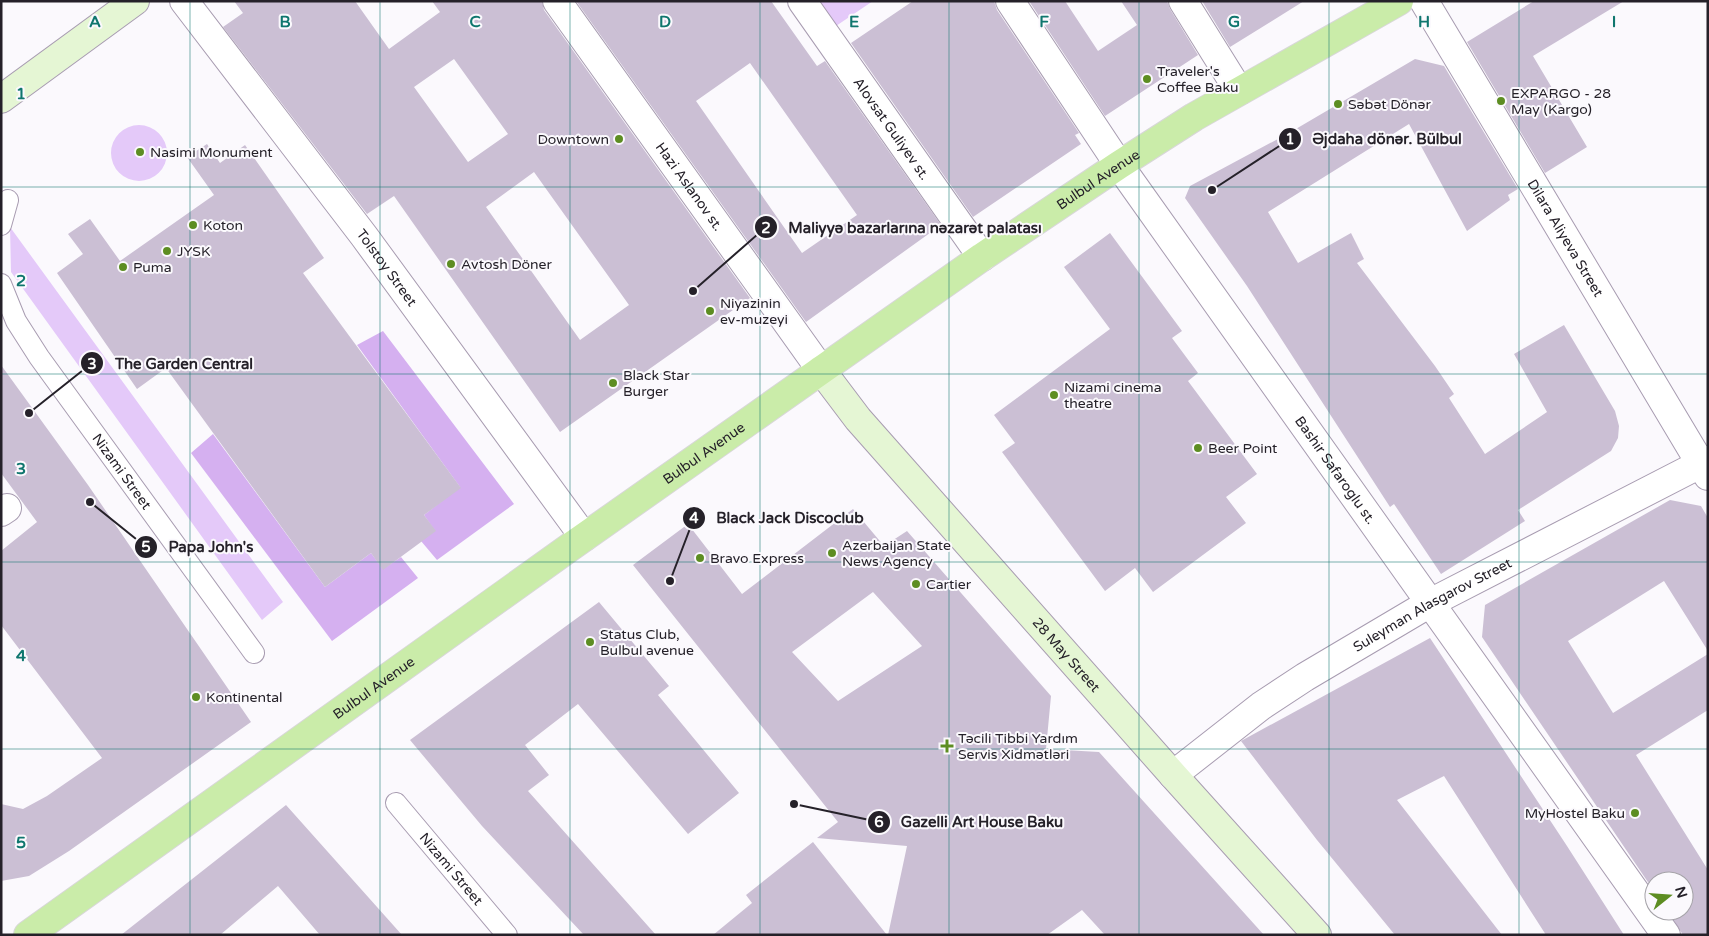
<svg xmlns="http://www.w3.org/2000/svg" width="1709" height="936" font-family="'Varela Round',sans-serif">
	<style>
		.green { fill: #e4c9f9 }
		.forest { fill: #d5b0f0 }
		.building { fill: #cbbfd4; fill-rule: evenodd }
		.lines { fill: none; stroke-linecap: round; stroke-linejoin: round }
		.pedestrian-casing { stroke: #a89cb1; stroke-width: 22 }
		.minor-casing { stroke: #a89cb1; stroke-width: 30 }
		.secondary-casing { stroke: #a89cb1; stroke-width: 30 }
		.primary-casing { stroke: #d8d7d8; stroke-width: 30 }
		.pedestrian { stroke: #fff; stroke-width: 20 }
		.minor { stroke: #fff; stroke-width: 28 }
		.secondary { stroke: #e5f6d4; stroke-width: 28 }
		.primary { stroke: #caeca9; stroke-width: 28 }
		.grid { fill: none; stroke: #0f766e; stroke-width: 1; stroke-opacity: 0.55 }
		.poi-dot { fill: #5d8d22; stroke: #fbf9fd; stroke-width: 2 }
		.labels { text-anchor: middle; stroke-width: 4; stroke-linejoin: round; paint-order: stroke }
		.poi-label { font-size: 14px; fill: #252129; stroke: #fbf9fd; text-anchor: start }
		.street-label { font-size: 14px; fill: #252129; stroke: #fbf9fd }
		.grid-label { font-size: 16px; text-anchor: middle; font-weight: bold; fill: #0f766e; stroke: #fbf9fd; stroke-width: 4; stroke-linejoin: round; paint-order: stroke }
		.leader { fill: none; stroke: #252129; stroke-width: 2 }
		.callout-dot { fill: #252129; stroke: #fbf9fd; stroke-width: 2 }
		.mark-label { font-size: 15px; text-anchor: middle; font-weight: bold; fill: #fff }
		.callout-label { font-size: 15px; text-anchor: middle; font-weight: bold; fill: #252129; stroke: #fbf9fd; stroke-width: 4; stroke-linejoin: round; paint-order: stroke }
	</style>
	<rect width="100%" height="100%" fill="#fbf9fd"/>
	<path class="green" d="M 820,1 L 873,1 L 836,26 Z
		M111 153a28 28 0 1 1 56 0a28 28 0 1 1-56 0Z
		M 10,227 L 283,602 L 262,620 L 11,272 Z"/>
	<path class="forest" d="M 383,331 L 514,504 L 437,560 L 421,541 L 435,531 L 424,515 L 460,487 L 357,345 Z
		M 213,434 L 325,587 L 371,553 L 383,569 L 401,557 L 418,578 L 332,641 L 191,453 Z"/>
	<path class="building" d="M 234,1 L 355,1 L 389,49 L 440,12 L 432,1 L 542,1 L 544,10 L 750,298 L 560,432 L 394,196 L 367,214 L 223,27 L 243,13 ZM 454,59 L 508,134 L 468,162 L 414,87 ZM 534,172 L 629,305 L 580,340 L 486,207 Z
		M 576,1 L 771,1 L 817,66 L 825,61 L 941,225 L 806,322 ZM 750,63 L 857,215 L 802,253 L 696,101 Z
		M 913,1 L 994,1 L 997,10 L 1079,133 L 1075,135 L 1081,144 L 973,217 L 851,43 Z
		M 1029,1 L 1065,1 L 1098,51 L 1137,25 L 1121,1 L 1167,1 L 1170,9 L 1198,55 L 1105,116 Z
		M 1202,1 L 1304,1 L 1230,47 Z
		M 1534,1 L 1624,1 L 1533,56 L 1587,147 L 1545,173 L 1467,42 Z
		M 1415,59 L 1444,66 L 1518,189 L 1508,195 L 1510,200 L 1467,231 L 1409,124 L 1268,212 L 1298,263 L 1351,233 L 1364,259 L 1357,263 L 1435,366 L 1454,394 L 1449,398 L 1485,454 L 1547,412 L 1514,354 L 1564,325 L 1615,411 L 1619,426 L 1618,438 L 1611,451 L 1518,510 L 1525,521 L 1441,574 L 1394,504 L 1390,507 L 1247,286 L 1185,198 L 1190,186 L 1289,133 Z
		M 207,144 L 220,163 L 245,145 L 324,258 L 303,273 L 461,488 L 424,515 L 436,531 L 383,570 L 371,553 L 325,587 L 166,368 L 137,389 L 57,273 L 83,254 L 68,234 L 90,219 L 120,261 L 214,195 L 187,157 Z
		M 1110,233 L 1182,331 L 1172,338 L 1198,373 L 1188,381 L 1257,474 L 1226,497 L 1246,523 L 1153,592 L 1135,568 L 1105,591 L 1002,452 L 1015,443 L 994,415 L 1110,329 L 1064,267 Z
		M 1,365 L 88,485 L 251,722 L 69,851 L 29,876 L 1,881 L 1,804 L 23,809 L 47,796 L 102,758 L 1,625 L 1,551 L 37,522 L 1,473 Z
		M 1670,500 L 1701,506 L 1708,518 L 1708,651 L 1664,581 L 1568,641 L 1613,713 L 1708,654 L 1708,710 L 1636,755 L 1708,870 L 1708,935 L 1683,935 L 1668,911 L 1684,911 L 1684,881 L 1654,881 L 1654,891 L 1482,637 L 1485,605 Z
		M 853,509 L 884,546 L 907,531 L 1051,696 L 1046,749 L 1099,752 L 1264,935 L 1105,935 L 1082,910 L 1047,935 L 888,935 L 907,846 L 817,838 L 838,822 L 633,565 L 688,524 L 742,594 ZM 873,592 L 922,646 L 838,701 L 792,652 Z
		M 599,602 L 669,686 L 658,695 L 739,793 L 688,834 L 578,704 L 525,745 L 549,775 L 528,791 L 656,935 L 584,935 L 482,826 L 410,740 Z
		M 1430,638 L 1567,846 L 1624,935 L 1546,935 L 1444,776 L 1397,800 L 1502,935 L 1395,935 L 1317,840 L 1241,741 Z
		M 286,805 L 402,935 L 320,935 L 278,886 L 220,935 L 121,935 Z
		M 813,842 L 887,935 L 713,935 L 752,903 L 746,895 Z"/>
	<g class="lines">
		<defs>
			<g id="pedestrian">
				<path d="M 1,225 L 8,200"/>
				<path id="s1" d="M 1,284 L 16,321 L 39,357 L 254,653"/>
				<path id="s2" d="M 396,803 L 507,935"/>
			</g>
			<g id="minor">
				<path id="s3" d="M 184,1 L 364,236 L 584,537"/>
				<path id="s4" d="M 557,1 L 821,370"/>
				<path id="s5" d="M 802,1 L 982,257"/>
				<path id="s6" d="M 1010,1 L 1119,165 L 1666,935"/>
				<path d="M 1183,1 L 1239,91"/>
				<path id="s7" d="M 1424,1 L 1708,476"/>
				<path d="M 1,512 L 7,508"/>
				<path id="s8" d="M 1173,775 L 1261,706 L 1305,677 L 1430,603 L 1708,460"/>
			</g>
			<g id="secondary">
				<path d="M 1,99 L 135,1"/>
				<path id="s9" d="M 821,370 L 858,419 L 1173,775 L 1317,935"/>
			</g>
			<g id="primary">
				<path id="s10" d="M 28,935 L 573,545 L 982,257 L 1119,165 L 1194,117 L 1399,1"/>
			</g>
		</defs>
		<use href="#pedestrian" class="pedestrian-casing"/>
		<use href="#minor" class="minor-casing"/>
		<use href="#secondary" class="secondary-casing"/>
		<use href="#primary" class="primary-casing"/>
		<use href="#pedestrian" class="pedestrian"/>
		<use href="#minor" class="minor"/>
		<use href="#secondary" class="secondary"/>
		<use href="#primary" class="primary"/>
	</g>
	<path class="grid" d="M 190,1 L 190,935M 380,1 L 380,935M 570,1 L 570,935M 760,1 L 760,935M 949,1 L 949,935M 1139,1 L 1139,935M 1329,1 L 1329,935M 1519,1 L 1519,935M 1,187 L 1708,187M 1,374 L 1708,374M 1,562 L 1708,562M 1,749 L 1708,749"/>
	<g class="poi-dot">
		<circle cx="1147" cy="79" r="5"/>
		<circle cx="1501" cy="101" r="5"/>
		<circle cx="1338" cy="104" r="5"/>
		<circle cx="619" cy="139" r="5"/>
		<circle cx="140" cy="152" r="5"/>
		<circle cx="193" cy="225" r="5"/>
		<circle cx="167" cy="251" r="5"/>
		<circle cx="451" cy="264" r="5"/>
		<circle cx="123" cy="267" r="5"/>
		<circle cx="710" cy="311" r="5"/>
		<circle cx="613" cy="383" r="5"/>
		<circle cx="1054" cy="395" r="5"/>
		<circle cx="1198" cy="448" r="5"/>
		<circle cx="832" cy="553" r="5"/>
		<circle cx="700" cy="558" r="5"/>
		<circle cx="916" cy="584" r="5"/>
		<circle cx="590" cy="642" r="5"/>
		<circle cx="196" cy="697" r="5"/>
		<path d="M944.5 738.5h5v5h5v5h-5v5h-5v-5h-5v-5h5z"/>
		<circle cx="1635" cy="813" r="5"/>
	</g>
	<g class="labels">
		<g class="poi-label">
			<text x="1157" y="76">Traveler's<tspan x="1157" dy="16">Coffee Baku</tspan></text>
			<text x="1511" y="98">EXPARGO - 28<tspan x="1511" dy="16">May (Kargo)</tspan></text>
			<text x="1348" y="109">Səbət Dönər</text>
			<text x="609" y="144" text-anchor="end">Downtown</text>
			<text x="150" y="157">Nasimi Monument</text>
			<text x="203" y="230">Koton</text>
			<text x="177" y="256">JYSK</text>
			<text x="461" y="269">Avtosh Döner</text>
			<text x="133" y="272">Puma</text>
			<text x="720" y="308">Niyazinin<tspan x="720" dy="16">ev-muzeyi</tspan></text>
			<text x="623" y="380">Black Star<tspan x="623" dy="16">Burger</tspan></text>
			<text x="1064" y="392">Nizami cinema<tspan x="1064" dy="16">theatre</tspan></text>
			<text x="1208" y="453">Beer Point</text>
			<text x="842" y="550">Azerbaijan State<tspan x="842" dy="16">News Agency</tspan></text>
			<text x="710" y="563">Bravo Express</text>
			<text x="926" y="589">Cartier</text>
			<text x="600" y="639">Status Club,<tspan x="600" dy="16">Bulbul avenue</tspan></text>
			<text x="206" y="702">Kontinental</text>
			<text x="958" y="743">Təcili Tibbi Yardım<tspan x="958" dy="16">Servis Xidmətləri</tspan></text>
			<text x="1625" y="818" text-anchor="end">MyHostel Baku</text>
		</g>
		<g class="street-label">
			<text dy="5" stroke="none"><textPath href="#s5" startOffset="156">Alovsat Guliyev st.</textPath></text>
			<text dy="5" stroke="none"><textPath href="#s10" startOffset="1310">Bulbul Avenue</textPath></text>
			<text dy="5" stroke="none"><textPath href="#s4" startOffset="228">Hazi Aslanov st.</textPath></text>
			<text dy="5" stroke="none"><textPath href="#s7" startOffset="276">Dilara Aliyeva Street</textPath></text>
			<text dy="5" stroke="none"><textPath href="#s3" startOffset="335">Tolstoy Street</textPath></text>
			<text dy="5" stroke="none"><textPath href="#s10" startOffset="830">Bulbul Avenue</textPath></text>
			<text dy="5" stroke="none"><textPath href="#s6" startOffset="571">Bashir Safaroglu st.</textPath></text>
			<text dy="5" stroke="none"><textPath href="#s1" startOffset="224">Nizami Street</textPath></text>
			<text dy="5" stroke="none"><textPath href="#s8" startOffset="311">Suleyman Alasgarov Street</textPath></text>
			<text dy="5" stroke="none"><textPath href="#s9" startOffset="376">28 May Street</textPath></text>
			<text dy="5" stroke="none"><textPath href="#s10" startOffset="425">Bulbul Avenue</textPath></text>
			<text dy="5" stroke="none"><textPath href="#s2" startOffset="86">Nizami Street</textPath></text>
		</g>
	</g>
	<g class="grid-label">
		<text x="95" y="27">A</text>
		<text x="285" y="27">B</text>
		<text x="475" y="27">C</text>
		<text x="665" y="27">D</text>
		<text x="854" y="27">E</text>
		<text x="1044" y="27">F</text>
		<text x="1234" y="27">G</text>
		<text x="1424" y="27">H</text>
		<text x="1614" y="27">I</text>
		<text x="21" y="99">1</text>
		<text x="21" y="286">2</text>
		<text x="21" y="474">3</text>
		<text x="21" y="661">4</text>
		<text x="21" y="848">5</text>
	</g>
	<path class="leader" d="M1212 190L1290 139M693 291L766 227M29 413L92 363M670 581L694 518M90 502L146 547M794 804L879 822"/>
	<g class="callout-dot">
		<circle cx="1212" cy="190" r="5"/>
		<circle cx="693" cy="291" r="5"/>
		<circle cx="29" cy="413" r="5"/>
		<circle cx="670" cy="581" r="5"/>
		<circle cx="90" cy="502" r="5"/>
		<circle cx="794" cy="804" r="5"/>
		<circle cx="1290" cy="139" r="12"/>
		<circle cx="766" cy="227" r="12"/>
		<circle cx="92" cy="363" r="12"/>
		<circle cx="694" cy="518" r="12"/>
		<circle cx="146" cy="547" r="12"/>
		<circle cx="879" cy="822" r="12"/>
	</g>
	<g class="mark-label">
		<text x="1290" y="144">1</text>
		<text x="766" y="233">2</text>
		<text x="92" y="369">3</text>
		<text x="694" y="523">4</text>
		<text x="146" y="552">5</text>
		<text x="879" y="827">6</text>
	</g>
	<g class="callout-label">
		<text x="1387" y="144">Əjdaha dönər. Bülbul</text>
		<text x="915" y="233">Maliyyə bazarlarına nəzarət palatası</text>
		<text x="184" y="369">The Garden Central</text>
		<text x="790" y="523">Black Jack Discoclub</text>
		<text x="211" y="552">Papa John's</text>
		<text x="982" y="827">Gazelli Art House Baku</text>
	</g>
	<rect width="1709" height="936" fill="none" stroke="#252129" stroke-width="5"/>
	<g transform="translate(1669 896) rotate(73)"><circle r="24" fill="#fbf9fd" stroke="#a5a3a8"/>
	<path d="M0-4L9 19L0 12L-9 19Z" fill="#5d8d22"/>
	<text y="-8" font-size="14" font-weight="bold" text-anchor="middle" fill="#252129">N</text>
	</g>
</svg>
